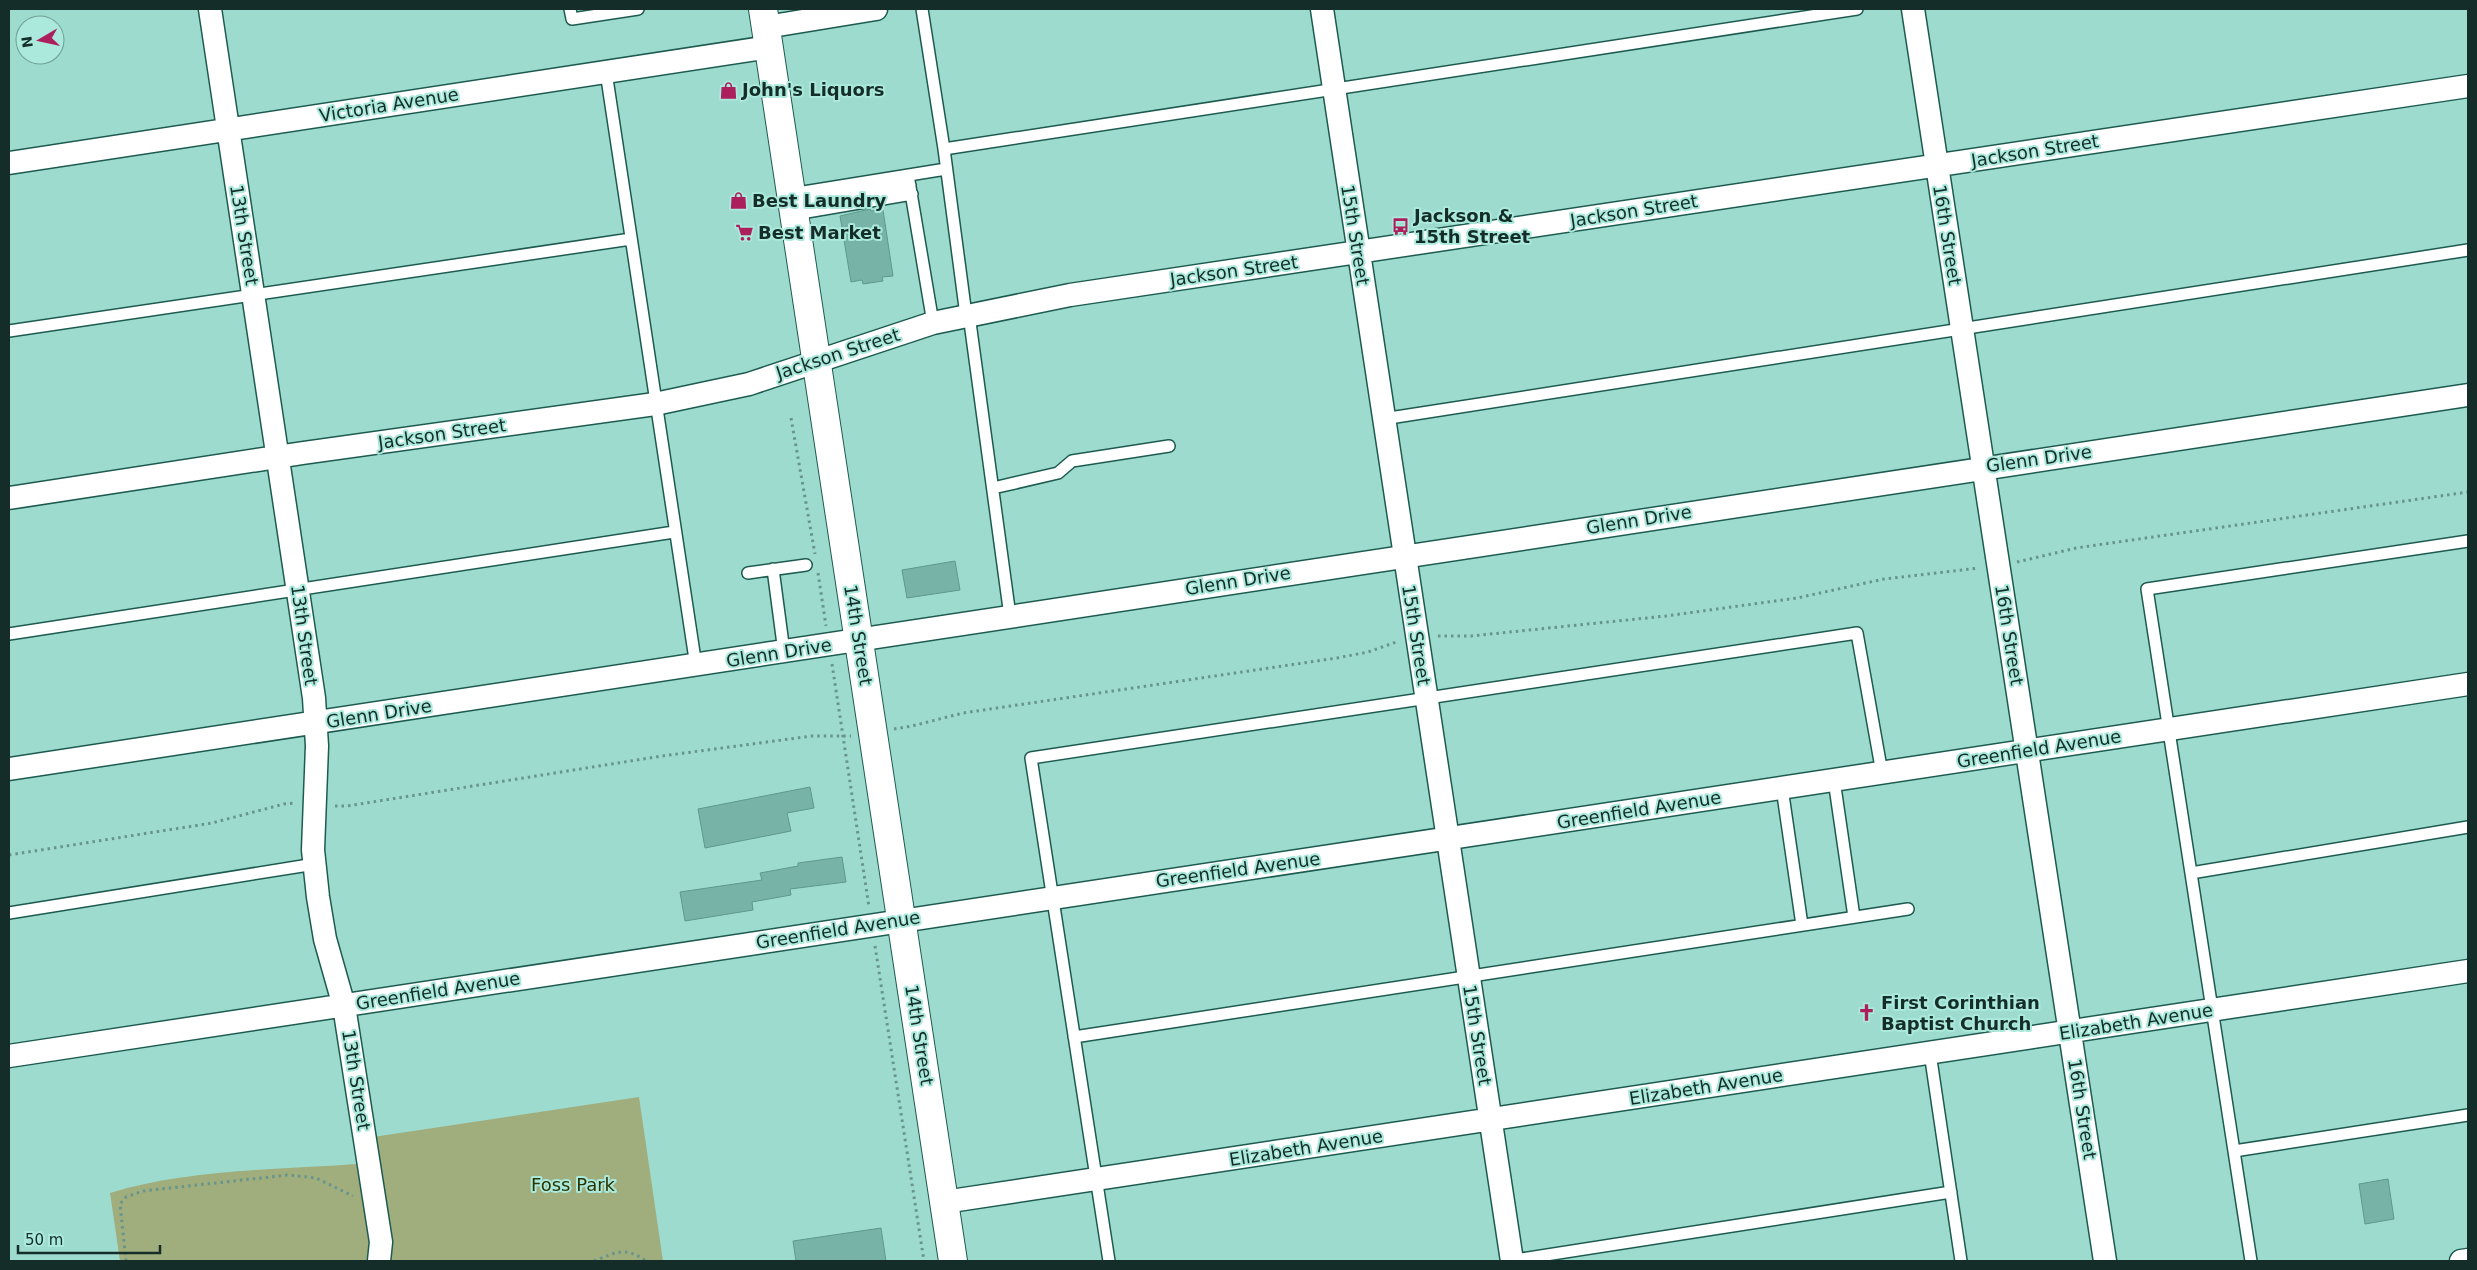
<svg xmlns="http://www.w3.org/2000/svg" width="2477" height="1270" font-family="'DejaVu Sans',sans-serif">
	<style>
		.green { fill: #a0ad7d }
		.building { fill: #77b3a7; stroke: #5e998e }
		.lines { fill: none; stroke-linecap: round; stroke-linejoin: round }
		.service-casing { stroke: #1d5b50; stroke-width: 14 }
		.minor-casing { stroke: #1d5b50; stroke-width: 25 }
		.tertiary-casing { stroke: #1d5b50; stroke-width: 30 }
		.path { stroke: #67958c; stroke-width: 3; stroke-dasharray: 2.5 4; stroke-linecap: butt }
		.service { stroke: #fff; stroke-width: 11 }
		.minor { stroke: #fff; stroke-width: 22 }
		.tertiary { stroke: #fff; stroke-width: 28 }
		.labels { text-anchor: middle; stroke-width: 4; stroke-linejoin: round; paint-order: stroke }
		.poi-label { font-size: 18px; font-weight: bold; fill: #142d29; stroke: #abe9dc; text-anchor: start }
		.street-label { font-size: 18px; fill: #142d29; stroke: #abe9dc }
		.park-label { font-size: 18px; fill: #2b3500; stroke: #abe9dc }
	</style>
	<rect width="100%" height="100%" fill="#9edbcf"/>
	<path class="green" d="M 639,1097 L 663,1261 L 120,1261 L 110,1193 C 186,1169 276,1170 356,1164 L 373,1137 Z"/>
	<path class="building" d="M 870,209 L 871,211 L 883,210 L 893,276 L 882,277 L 883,281 L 863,284 L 862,280 L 851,282 L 840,216 Z
		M 955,561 L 960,590 L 907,598 L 902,570 Z
		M 810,787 L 814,808 L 787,813 L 791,831 L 705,848 L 698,809 Z
		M 842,857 L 846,882 L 790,889 L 791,895 L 752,902 L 753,910 L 685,921 L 680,892 L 762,880 L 760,873 L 798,866 L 798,863 Z
		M 2388,1179 L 2394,1219 L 2365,1224 L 2359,1184 Z
		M 881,1228 L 886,1261 L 796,1261 L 793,1241 Z"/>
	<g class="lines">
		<defs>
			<path id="service" d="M 570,9 L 572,19 L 638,9
				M 922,9 L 944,149 L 966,315
				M 606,72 L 696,666
				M 944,149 L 1857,9
				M 908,175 L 933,323
				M 791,194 L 946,169
				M 793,205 L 910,185
				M 795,214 L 912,194
				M 969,315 L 1010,616
				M 9,331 L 631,239
				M 1383,419 L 2468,250
				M 993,488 L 1058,473 L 1072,461 L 1169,446
				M 773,569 L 784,652
				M 748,573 L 806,565
				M 9,634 L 674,532
				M 1834,780 L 1854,917
				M 1782,788 L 1802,925
				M 2191,873 L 2468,827
				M 9,913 L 315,864
				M 1074,1037 L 1908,909
				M 1930,1053 L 1961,1261
				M 2234,1151 L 2468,1115
				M 1109,1261 L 1031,758 L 1857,633 L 1882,773
				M 1508,1261 L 1951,1192
				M 2251,1261 L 2147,589 L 2468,541"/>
			<path id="minor" d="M 210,9 L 314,698 L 317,746 L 313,850 L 318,897 L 325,939 L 344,1006 L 381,1242 L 379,1261
				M 1322,9 L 1512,1261
				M 1913,9 L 2105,1261
				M 766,27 L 876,9
				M 9,163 L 769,47
				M 9,498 L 303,453 L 655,404 L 749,384 L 933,323 L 1070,295 L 2468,86
				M 9,769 L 2468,395
				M 9,1056 L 2468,684
				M 944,1202 L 2468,971
				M 2461,1261 L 2468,1260"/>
			<path id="tertiary" d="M 763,9 L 953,1261"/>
		</defs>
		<use href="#service" class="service-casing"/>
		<use href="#minor" class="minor-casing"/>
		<use href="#tertiary" class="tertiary-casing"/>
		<path class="path" d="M 791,418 L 815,554
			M 2017,562 L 2076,548 L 2468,492
			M 818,573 L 826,626
			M 1438,636 L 1471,636 L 1666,616 L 1797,598 L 1884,579 L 1979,568
			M 832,664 L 869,907
			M 894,729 L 912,726 L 963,713 L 1337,658 L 1368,652 L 1399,641
			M 335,806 L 347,806 L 662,756 L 812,736 L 851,736
			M 9,855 L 212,823 L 284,804 L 296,803
			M 875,946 L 924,1261
			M 126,1261 L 120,1204 L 126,1197 L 143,1191 L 288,1175 L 316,1178 L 353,1196
			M 594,1261 C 618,1252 624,1246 646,1261"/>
		<use href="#service" class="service"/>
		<use href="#minor" class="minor"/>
		<use href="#tertiary" class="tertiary"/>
	</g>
	<defs>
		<symbol id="shop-bare" viewBox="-9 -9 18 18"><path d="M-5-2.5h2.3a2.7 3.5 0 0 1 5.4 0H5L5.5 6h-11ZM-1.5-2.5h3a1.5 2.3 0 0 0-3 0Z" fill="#ac1f5d" stroke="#abe9dc" stroke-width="2.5" paint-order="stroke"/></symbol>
		<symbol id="bus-bare" viewBox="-9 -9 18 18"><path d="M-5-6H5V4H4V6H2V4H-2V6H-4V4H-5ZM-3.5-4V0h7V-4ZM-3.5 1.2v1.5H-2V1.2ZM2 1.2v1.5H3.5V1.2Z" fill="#ac1f5d" stroke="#abe9dc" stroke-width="2.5" paint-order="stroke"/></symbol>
		<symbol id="supermarket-bare" viewBox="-9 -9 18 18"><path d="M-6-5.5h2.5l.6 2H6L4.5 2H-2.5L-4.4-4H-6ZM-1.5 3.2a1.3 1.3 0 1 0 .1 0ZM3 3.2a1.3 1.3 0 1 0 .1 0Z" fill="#ac1f5d" stroke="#abe9dc" stroke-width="2.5" paint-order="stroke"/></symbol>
		<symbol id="church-bare" viewBox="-9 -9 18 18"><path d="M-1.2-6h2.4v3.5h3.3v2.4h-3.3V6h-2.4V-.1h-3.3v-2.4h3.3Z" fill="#ac1f5d" stroke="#abe9dc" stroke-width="2.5" paint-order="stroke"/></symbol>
	</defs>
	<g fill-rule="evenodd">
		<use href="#shop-bare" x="716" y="78" width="25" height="25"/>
		<use href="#shop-bare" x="726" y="188" width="25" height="25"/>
		<use href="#bus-bare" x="1388" y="214" width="25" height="25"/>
		<use href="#supermarket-bare" x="732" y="220" width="25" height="25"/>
		<use href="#church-bare" x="1854" y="1000" width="25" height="25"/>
	</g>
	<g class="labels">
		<g class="poi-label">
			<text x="742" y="96">John's Liquors</text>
			<text x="752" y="207">Best Laundry</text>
			<text x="1414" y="222">Jackson &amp;<tspan x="1414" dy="21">15th Street</tspan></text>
			<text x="758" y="239">Best Market</text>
			<text x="1881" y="1009">First Corinthian<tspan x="1881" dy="21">Baptist Church</tspan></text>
		</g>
		<g class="street-label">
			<text transform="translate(389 105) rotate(-9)" y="6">Victoria Avenue</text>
			<text transform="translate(2035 151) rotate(-9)" y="6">Jackson Street</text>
			<text transform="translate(1634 211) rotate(-9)" y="6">Jackson Street</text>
			<text transform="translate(244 235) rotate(81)" y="6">13th Street</text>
			<text transform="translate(1355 235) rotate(81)" y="6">15th Street</text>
			<text transform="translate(1947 235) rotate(81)" y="6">16th Street</text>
			<text transform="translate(1234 271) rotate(-8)" y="6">Jackson Street</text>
			<text transform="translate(838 354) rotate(-18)" y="6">Jackson Street</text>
			<text transform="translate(442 434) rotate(-8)" y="6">Jackson Street</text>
			<text transform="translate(2039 459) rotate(-8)" y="6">Glenn Drive</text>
			<text transform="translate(1639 520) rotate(-9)" y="6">Glenn Drive</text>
			<text transform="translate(1238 581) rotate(-9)" y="6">Glenn Drive</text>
			<text transform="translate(304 635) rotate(82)" y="6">13th Street</text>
			<text transform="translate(858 635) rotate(81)" y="6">14th Street</text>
			<text transform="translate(1416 635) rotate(81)" y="6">15th Street</text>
			<text transform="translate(2009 635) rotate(81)" y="6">16th Street</text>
			<text transform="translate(779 653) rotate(-9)" y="6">Glenn Drive</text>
			<text transform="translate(379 714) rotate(-9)" y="6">Glenn Drive</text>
			<text transform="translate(2039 749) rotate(-9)" y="6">Greenfield Avenue</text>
			<text transform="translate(1639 810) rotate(-9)" y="6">Greenfield Avenue</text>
			<text transform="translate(1238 870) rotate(-8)" y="6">Greenfield Avenue</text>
			<text transform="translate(838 930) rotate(-9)" y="6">Greenfield Avenue</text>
			<text transform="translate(438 991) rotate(-9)" y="6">Greenfield Avenue</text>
			<text transform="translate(2136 1022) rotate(-9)" y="6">Elizabeth Avenue</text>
			<text transform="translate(919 1035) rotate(81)" y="6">14th Street</text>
			<text transform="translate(1477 1035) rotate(81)" y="6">15th Street</text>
			<text transform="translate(356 1080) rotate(81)" y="6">13th Street</text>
			<text transform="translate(1706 1087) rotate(-9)" y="6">Elizabeth Avenue</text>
			<text transform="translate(2082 1109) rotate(81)" y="6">16th Street</text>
			<text transform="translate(1306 1148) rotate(-9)" y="6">Elizabeth Avenue</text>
		</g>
		<g class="park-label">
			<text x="573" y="1191">Foss Park</text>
		</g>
	</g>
	<rect width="2477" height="1270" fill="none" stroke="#142d29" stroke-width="20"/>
	<g transform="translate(40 40) rotate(261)"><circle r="24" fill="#abe9dc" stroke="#6f9e94"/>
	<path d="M0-4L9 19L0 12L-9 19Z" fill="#ac1f5d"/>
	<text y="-8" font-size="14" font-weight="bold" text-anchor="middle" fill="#142d29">N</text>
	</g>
	<path d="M18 1245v8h142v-8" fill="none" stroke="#142d29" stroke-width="2.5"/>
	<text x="25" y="1245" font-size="15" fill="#142d29" stroke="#abe9dc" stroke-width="4" paint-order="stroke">50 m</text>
</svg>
